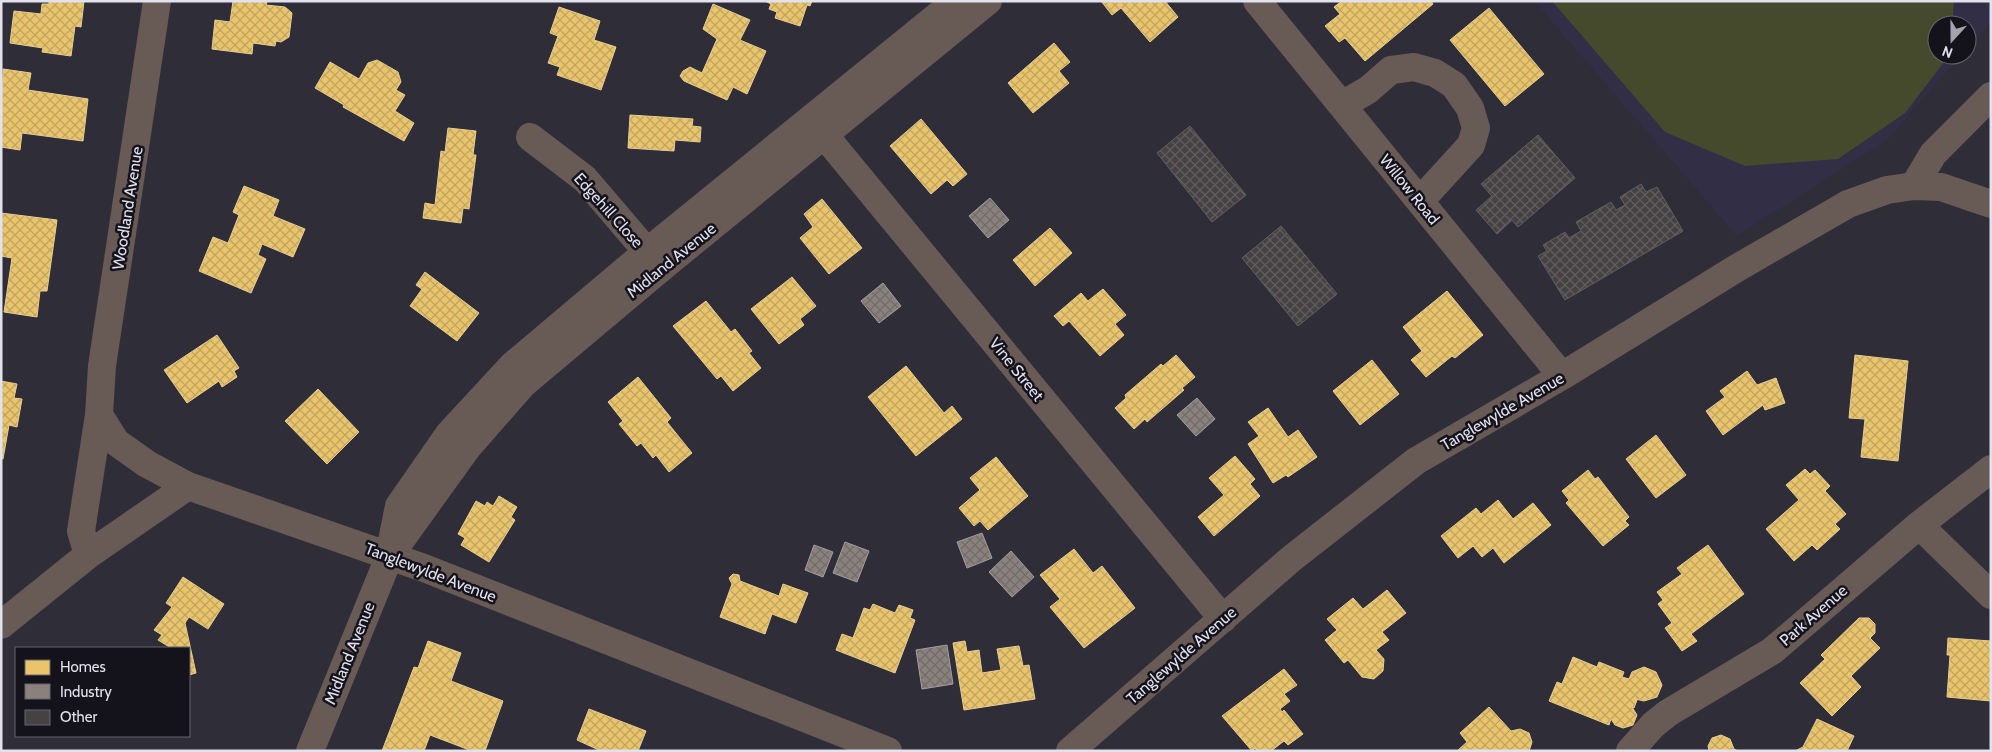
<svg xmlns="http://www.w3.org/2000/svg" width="1992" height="752" font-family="Cabin,sans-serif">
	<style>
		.built { fill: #322e45 }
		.pitch { fill: #454a2c }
		.homes { fill: url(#homes-cross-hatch); stroke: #e7cd92 }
		.industry { fill: url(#industry-cross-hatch); stroke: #a49e9e }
		.building { fill: url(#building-cross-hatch); stroke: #635f60 }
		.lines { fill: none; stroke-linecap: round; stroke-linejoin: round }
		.minor { stroke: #685a55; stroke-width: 28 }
		.tertiary { stroke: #685a55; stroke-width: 28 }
		.labels { text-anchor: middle; stroke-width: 5; stroke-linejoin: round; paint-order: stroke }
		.street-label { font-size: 16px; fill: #e2e1ee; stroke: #14131c }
	</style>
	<defs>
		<pattern id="homes-cross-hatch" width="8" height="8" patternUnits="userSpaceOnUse" patternTransform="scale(1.25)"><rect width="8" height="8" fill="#e9c46a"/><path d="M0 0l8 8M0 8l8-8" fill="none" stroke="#c0a461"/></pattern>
		<pattern id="industry-cross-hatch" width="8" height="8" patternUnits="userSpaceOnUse" patternTransform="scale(1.25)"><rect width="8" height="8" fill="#8a817c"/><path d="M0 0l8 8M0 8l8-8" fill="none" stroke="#726c69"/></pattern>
		<pattern id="building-cross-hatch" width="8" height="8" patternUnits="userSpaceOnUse" patternTransform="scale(1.25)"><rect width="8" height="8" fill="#464243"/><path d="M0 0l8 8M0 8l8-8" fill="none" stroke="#605d5e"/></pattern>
	</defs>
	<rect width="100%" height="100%" fill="#2f2d38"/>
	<path class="built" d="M 1534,1 L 1991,1 L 1991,22 L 1967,49 L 1967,25 L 1937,25 L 1937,55 L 1961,55 L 1887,140 L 1737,236 Z"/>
	<path class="pitch" d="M 1552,1 L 1954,1 L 1952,25 L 1937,25 L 1937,55 L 1948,55 L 1948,57 L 1905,113 L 1838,159 L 1745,166 L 1665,132 Z"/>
	<path class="homes" d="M 49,1 L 84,1 L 81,27 L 75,26 L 71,56 L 42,52 L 43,48 L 10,43 L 14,11 L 41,14 L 42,4 L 49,4 Z
		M 233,1 L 267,1 L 266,5 L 285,7 L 292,13 L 289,37 L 281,42 L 276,41 L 275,46 L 253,43 L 252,54 L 212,49 L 215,20 L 230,22 Z
		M 765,1 L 812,1 L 810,6 L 807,5 L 800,26 L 775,18 L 777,12 L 769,9 L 771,4 Z
		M 1101,1 L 1165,1 L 1178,17 L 1150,42 L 1121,8 L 1112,15 Z
		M 1342,1 L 1431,1 L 1433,4 L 1365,61 L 1345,38 L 1339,42 L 1325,26 L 1340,14 L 1334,7 Z
		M 713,4 L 750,20 L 740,40 L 766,51 L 747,94 L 733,87 L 727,100 L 684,81 L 680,76 L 683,71 L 690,67 L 702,73 L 717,39 L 703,29 Z
		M 559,7 L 600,21 L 594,40 L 616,47 L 601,90 L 557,75 L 560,67 L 548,63 L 558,36 L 550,33 Z
		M 1489,8 L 1544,74 L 1505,106 L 1450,40 Z
		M 1054,43 L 1070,62 L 1059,71 L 1069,83 L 1033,113 L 1008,83 Z
		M 377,60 L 398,72 L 401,82 L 396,90 L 405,95 L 395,111 L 414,123 L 404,141 L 343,107 L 344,105 L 315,88 L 330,62 L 359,79 L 368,63 Z
		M 3,69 L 31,73 L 28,90 L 88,99 L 83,141 L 22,133 L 20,150 L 1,147 Z
		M 630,115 L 693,119 L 692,126 L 701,127 L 700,142 L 675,140 L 674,151 L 628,148 Z
		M 921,119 L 967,174 L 953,186 L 947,180 L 931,194 L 890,146 Z
		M 448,128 L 476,131 L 473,155 L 476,155 L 469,209 L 463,208 L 461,223 L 423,218 L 425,203 L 435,205 L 441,151 L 445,152 Z
		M 244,186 L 279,200 L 273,216 L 305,229 L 293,257 L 262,244 L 258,255 L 266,259 L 251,293 L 199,271 L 213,237 L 228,243 L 239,215 L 233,212 Z
		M 822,199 L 862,248 L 829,274 L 800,238 L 813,227 L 804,214 Z
		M 1,213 L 57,220 L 47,291 L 40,291 L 37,317 L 4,312 L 12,258 L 1,256 Z
		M 1050,228 L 1072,253 L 1035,286 L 1013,260 Z
		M 425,272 L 479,313 L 457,341 L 410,306 L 422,289 L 416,285 Z
		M 792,277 L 816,306 L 800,319 L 804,325 L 779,344 L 751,309 Z
		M 1103,289 L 1126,315 L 1115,324 L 1124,335 L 1100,356 L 1069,321 L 1063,326 L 1054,316 L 1081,293 L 1088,301 Z
		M 1447,291 L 1483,335 L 1455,358 L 1452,356 L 1426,377 L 1411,360 L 1422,351 L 1403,327 Z
		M 706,301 L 731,332 L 735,329 L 752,351 L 749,353 L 761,368 L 733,391 L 721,376 L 717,379 L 673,326 Z
		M 217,335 L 239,368 L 234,371 L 237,377 L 222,387 L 219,381 L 187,403 L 164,370 Z
		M 1176,355 L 1195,377 L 1182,388 L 1184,390 L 1147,422 L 1145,419 L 1134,429 L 1115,408 L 1126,398 L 1125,395 L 1161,364 L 1163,366 Z
		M 1855,355 L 1908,361 L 1898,461 L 1861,457 L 1865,419 L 1849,418 Z
		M 1372,360 L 1399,394 L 1360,425 L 1333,391 Z
		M 906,366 L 944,413 L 952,406 L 962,419 L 916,456 L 868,397 Z
		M 1747,371 L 1757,385 L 1776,378 L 1785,403 L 1765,410 L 1763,405 L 1723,435 L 1706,411 L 1725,397 L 1720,391 Z
		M 638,377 L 671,418 L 667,422 L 692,453 L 669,472 L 656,455 L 653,458 L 641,443 L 637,446 L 619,424 L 623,421 L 608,402 Z
		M 1,381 L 17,384 L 14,398 L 22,399 L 17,427 L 9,425 L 3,459 L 1,459 Z
		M 318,389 L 359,432 L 327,464 L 285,421 Z
		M 1268,408 L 1288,437 L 1298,430 L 1317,457 L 1288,477 L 1286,475 L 1273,483 L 1248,444 L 1259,436 L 1248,422 Z
		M 1656,435 L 1686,475 L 1656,498 L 1626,459 Z
		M 1235,456 L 1255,479 L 1250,484 L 1260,496 L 1214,536 L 1198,517 L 1224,495 L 1209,478 Z
		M 996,457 L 1028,496 L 988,530 L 980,521 L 974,526 L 959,508 L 980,490 L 970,478 Z
		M 1805,469 L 1810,474 L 1815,470 L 1830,486 L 1825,491 L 1846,514 L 1835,524 L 1840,529 L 1817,550 L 1812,545 L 1794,561 L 1766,529 L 1799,500 L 1786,485 Z
		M 1588,470 L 1595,479 L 1598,477 L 1629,517 L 1625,521 L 1629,525 L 1603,546 L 1566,503 L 1569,500 L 1562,491 Z
		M 499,496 L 517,507 L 511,517 L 515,520 L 489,562 L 461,545 L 465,538 L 458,534 L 476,501 L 485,506 L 487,502 L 493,506 Z
		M 1498,500 L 1513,519 L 1533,503 L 1551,525 L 1504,563 L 1493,548 L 1482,557 L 1473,546 L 1458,558 L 1441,536 L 1476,508 L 1481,514 Z
		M 1708,545 L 1744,594 L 1691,634 L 1697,641 L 1682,651 L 1665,628 L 1672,623 L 1658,604 L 1663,600 L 1657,592 L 1682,574 L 1677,568 Z
		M 1074,549 L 1093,573 L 1102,566 L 1135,608 L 1084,648 L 1050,607 L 1060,599 L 1040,575 Z
		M 733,574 L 739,575 L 740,581 L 779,596 L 783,584 L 808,593 L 796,623 L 772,614 L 765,634 L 720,617 L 732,584 L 729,578 Z
		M 183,577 L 224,604 L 208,629 L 189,617 L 185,623 L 196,673 L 189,675 L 189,648 L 171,648 L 158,640 L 162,635 L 154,630 L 172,607 L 166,603 Z
		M 1387,590 L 1406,613 L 1382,632 L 1389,640 L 1376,650 L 1384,659 L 1383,671 L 1374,679 L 1362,677 L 1348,660 L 1344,663 L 1325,640 L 1337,630 L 1327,619 L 1353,598 L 1363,609 Z
		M 873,604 L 895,613 L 899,605 L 913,610 L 910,618 L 915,620 L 895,673 L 836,650 L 842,634 L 853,638 L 864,608 L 870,610 Z
		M 1859,618 L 1869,618 L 1875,624 L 1875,633 L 1870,638 L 1880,648 L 1851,676 L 1861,687 L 1832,716 L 1800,683 L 1825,659 L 1821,655 Z
		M 1948,638 L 1991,641 L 1991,701 L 1947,697 L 1950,655 L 1947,655 Z
		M 428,641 L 461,653 L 451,681 L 503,701 L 485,751 L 472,751 L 430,735 L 424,751 L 382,751 L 414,667 L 418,668 Z
		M 965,641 L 967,652 L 979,650 L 982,673 L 1001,670 L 997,649 L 1019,646 L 1023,666 L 1029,665 L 1035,699 L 964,710 L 953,643 Z
		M 1573,657 L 1597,667 L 1599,662 L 1624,672 L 1622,677 L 1629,679 L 1632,672 L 1644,667 L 1656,672 L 1662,685 L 1657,697 L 1644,701 L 1635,699 L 1637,700 L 1634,708 L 1632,707 L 1637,715 L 1633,725 L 1623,728 L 1615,725 L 1611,719 L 1609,725 L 1549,701 L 1557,682 L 1562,684 Z
		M 1284,669 L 1297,685 L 1284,694 L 1290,701 L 1280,709 L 1282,712 L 1284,710 L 1303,734 L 1288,745 L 1284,741 L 1271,751 L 1257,751 L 1255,748 L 1252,751 L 1222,716 Z
		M 1489,707 L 1511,731 L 1520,729 L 1529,733 L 1532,742 L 1529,751 L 1457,751 L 1467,742 L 1460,733 Z
		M 589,709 L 646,731 L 638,751 L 601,751 L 577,740 Z
		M 1817,719 L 1854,736 L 1847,751 L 1795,751 L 1803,747 Z
		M 1721,735 L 1730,739 L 1734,749 L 1738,751 L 1709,751 L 1708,746 L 1712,738 Z"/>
	<path class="industry" d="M 990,198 L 1009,220 L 988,238 L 969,216 Z
		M 883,283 L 901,306 L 879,323 L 861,301 Z
		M 1197,398 L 1215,419 L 1196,436 L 1177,415 Z
		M 982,533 L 992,558 L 967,568 L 957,542 Z
		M 845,542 L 869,551 L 857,582 L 833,573 Z
		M 814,545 L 833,552 L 823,577 L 805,570 Z
		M 1011,551 L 1034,577 L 1012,597 L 989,572 Z
		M 947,645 L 953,684 L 922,689 L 916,650 Z"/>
	<path class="building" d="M 1190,126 L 1246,195 L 1212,222 L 1157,153 Z
		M 1538,135 L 1575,178 L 1518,227 L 1512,220 L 1497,234 L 1476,210 L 1492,196 L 1481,184 Z
		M 1641,184 L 1646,192 L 1657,187 L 1683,231 L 1565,300 L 1538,256 L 1547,251 L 1543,245 L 1565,232 L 1569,238 L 1581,231 L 1576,222 L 1611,202 L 1616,210 L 1625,205 L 1620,197 Z
		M 1281,226 L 1337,294 L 1298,326 L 1242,258 Z"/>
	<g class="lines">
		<path class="minor" d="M 1257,1 L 1562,376
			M 1342,105 L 1368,90 L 1391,70 L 1414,67 L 1435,73 L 1454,85 L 1470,108 L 1476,128 L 1471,145 L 1420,201
			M 811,119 L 1223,619
			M 530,137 L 585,179 L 661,268
			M 1914,186 L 1933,154 L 1991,96
			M 99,415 L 116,442 L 147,464 L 188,486
			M 1919,525 L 1991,595
			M 88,555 L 81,531 L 99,415 L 102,366 L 157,1
			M 1,625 L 88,555 L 188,486 L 424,568 L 888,751
			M 1070,751 L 1291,559 L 1416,461 L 1562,376 L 1737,268 L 1848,204 L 1887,190 L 1914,186 L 1941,187 L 1991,204
			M 1630,751 L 1653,725 L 1668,713 L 1772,651 L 1919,525 L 1991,469"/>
		<path class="tertiary" d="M 391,546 L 399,506 L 449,434 L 512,366 L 647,252 L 956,1
			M 310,751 L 390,555 L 467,448 L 523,384 L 661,268 L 988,1"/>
	</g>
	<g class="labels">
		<g class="street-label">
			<text transform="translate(1410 189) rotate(51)" y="6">Willow Road</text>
			<text transform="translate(127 208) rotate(-81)" y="6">Woodland Avenue</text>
			<text transform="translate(609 210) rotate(48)" y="6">Edgehill Close</text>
			<text transform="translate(671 260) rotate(-39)" y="6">Midland Avenue</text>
			<text transform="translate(1017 369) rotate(51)" y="6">Vine Street</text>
			<text transform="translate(1502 411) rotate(-30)" y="6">Tanglewylde Avenue</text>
			<text transform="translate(431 572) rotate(21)" y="6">Tanglewylde Avenue</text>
			<text transform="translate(1813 615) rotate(-41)" y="6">Park Avenue</text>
			<text transform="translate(349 653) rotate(-68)" y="6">Midland Avenue</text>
			<text transform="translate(1181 655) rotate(-41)" y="6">Tanglewylde Avenue</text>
		</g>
	</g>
	<rect width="1992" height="752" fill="none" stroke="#e2e1ee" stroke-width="5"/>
	<rect x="15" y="647" width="175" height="90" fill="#14131c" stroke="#666570"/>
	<rect x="25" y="660" width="25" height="15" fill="#e9c46a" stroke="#666570"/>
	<text x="60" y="672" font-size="15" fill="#e2e1ee">Homes</text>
	<rect x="25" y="684" width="25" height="15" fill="#8a817c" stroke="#666570"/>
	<text x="60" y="697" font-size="15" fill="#e2e1ee">Industry</text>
	<rect x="25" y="710" width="25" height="15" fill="#464243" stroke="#666570"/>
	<text x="60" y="722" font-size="15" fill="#e2e1ee">Other</text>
	<g transform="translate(1952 40) rotate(201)"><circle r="24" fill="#14131c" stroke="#666570"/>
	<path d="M0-4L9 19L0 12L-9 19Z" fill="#a3a2ae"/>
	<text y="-8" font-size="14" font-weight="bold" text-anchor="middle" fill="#e2e1ee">N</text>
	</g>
</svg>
